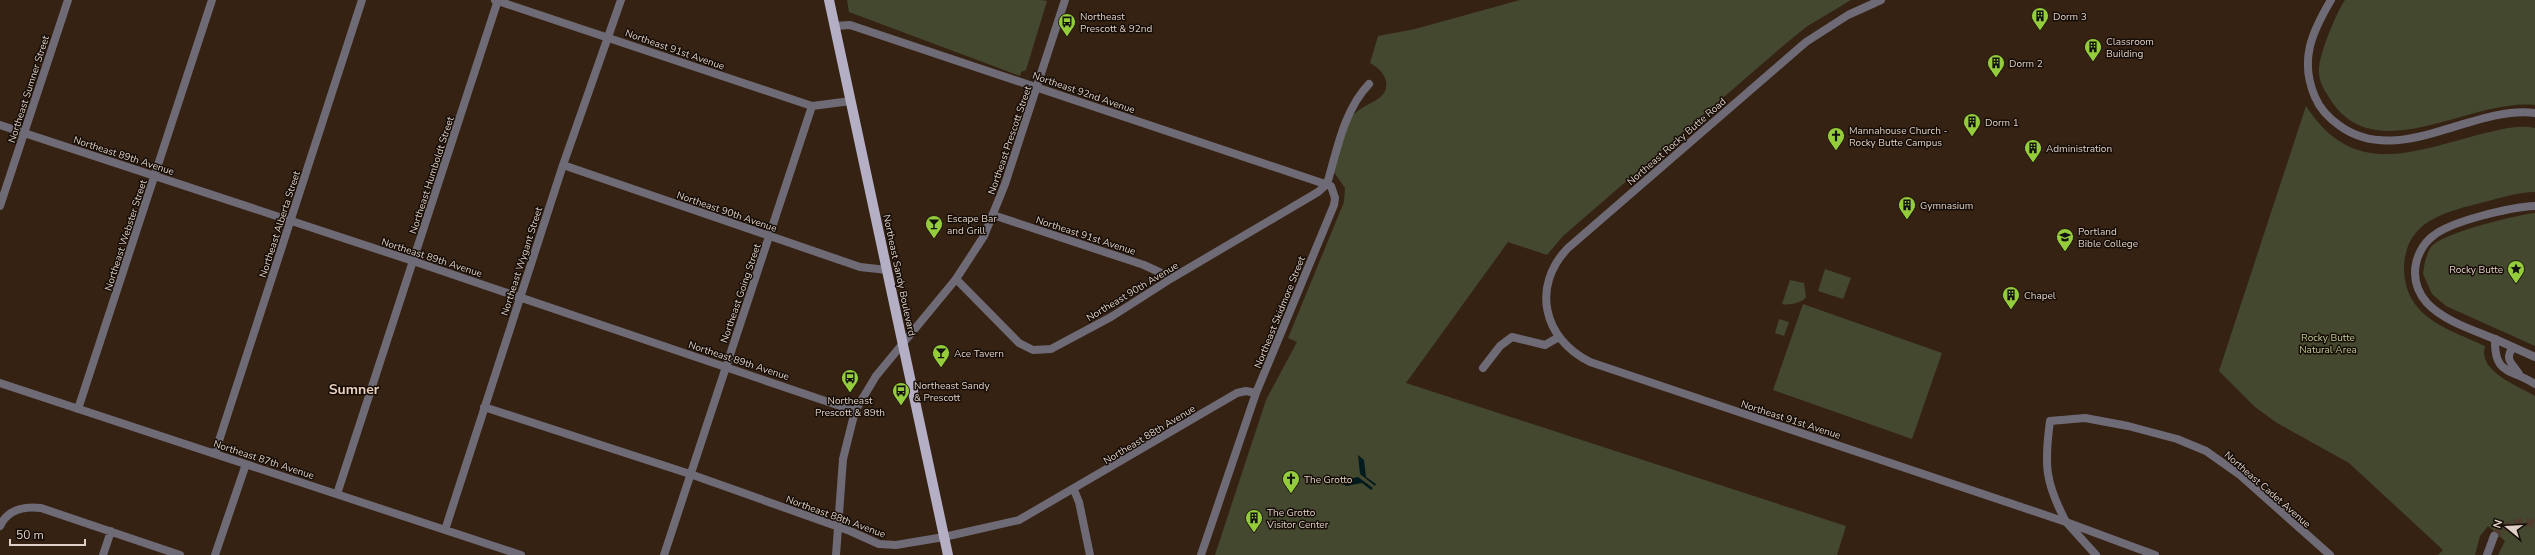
<svg xmlns="http://www.w3.org/2000/svg" width="2535" height="555" font-family="'Nunito Sans',sans-serif">
	<style>
		.green { fill: #43482e }
		.water { fill: #021b1e }
		.lines { fill: none; stroke-linecap: round; stroke-linejoin: round }
		.tertiary-tunnel { stroke: #4f3c2e; stroke-width: 8; stroke-dasharray: 8 4; stroke-linecap: butt }
		.minor { stroke: #6e6b76; stroke-width: 8 }
		.tertiary { stroke: #6e6b76; stroke-width: 8 }
		.primary { stroke: #b5afc6; stroke-width: 10 }
		.labels { text-anchor: middle; stroke-width: 3; stroke-linejoin: round; paint-order: stroke }
		.poi-label { font-size: 10px; fill: #dfd1c8; stroke: #160d07; text-anchor: start }
		.street-label { font-size: 10px; fill: #dfd1c8; stroke: #160d07 }
		.park-label { font-size: 10px; fill: #bec994; stroke: #160d07 }
		.district-label { font-size: 14px; font-weight: bold; fill: #eacfbc; stroke: #160d07 }
	</style>
	<rect width="100%" height="100%" fill="#362213"/>
	<path class="green" d="M 847,0 L 1041,0 L 1047,1 L 1026,70 L 1021,72 L 1020,76 L 849,12 Z
		M 1520,0 L 1851,0 L 1806,27 L 1783,46 L 1563,236 L 1547,255 L 1508,242 L 1406,383 L 1846,526 L 1837,555 L 1215,555 L 1266,400 L 1297,342 L 1288,338 L 1344,202 L 1345,188 L 1333,171 C 1337,161 1348,121 1353,115 C 1363,103 1393,100 1385,78 C 1381,70 1377,67 1370,63 L 1378,36 L 1415,29 Z
		M 2345,0 L 2535,0 L 2535,105 C 2468,98 2371,174 2327,94 C 2322,87 2318,77 2319,68 C 2320,53 2336,13 2345,0 Z
		M 2306,106 C 2353,179 2412,152 2481,134 C 2499,130 2517,124 2535,128 L 2535,192 C 2518,192 2501,198 2484,202 C 2447,212 2406,219 2404,267 C 2404,282 2408,297 2419,309 C 2435,327 2464,336 2485,346 C 2477,371 2518,386 2535,396 L 2535,555 L 2498,555 L 2505,541 L 2488,526 L 2480,536 L 2475,555 L 2438,555 L 2443,550 L 2349,463 L 2277,423 L 2255,407 L 2219,371 Z
		M 2535,213 L 2535,346 L 2446,306 L 2432,294 L 2423,274 C 2424,265 2426,255 2431,247 C 2442,233 2516,215 2535,213 Z
		M 1825,269 L 1851,278 L 1843,299 L 1818,291 Z
		M 1790,280 L 1804,283 L 1806,297 C 1804,302 1788,306 1782,304 Z
		M 1803,304 L 1942,353 L 1912,439 L 1773,390 Z
		M 1779,319 L 1789,322 L 1784,336 L 1775,333 Z"/>
	<path class="water" d="M 1358,455 L 1364,460 L 1366,477 L 1376,484 L 1375,486 L 1360,474 Z
		M 1358,477 L 1373,488 L 1371,490 L 1362,483 L 1346,486 L 1339,481 Z"/>
	<g class="lines">
		<path class="tertiary-tunnel" d="M 2494,536 C 2505,525 2520,519 2535,524"/>
		<path class="minor" d="M 495,0 L 812,106 L 851,101
			M 835,26 L 850,25 L 1331,186 L 1335,198 L 1334,205 L 1256,393 L 1201,555
			M 0,125 L 413,261 L 855,411
			M 563,165 L 860,267 L 887,270
			M 0,206 L 68,0
			M 993,215 L 1144,265 L 1172,278
			M 956,279 L 1019,343 L 1033,350 L 1051,349 L 1111,317 L 1172,278 L 1318,192 L 1327,184 C 1337,150 1344,110 1369,84
			M 2495,339 C 2473,330 2444,321 2427,303 C 2420,295 2415,284 2415,273 C 2415,259 2422,244 2433,236 C 2451,221 2511,207 2535,206
			M 1483,368 L 1500,346 L 1512,337 L 1545,345 L 1559,337
			M 0,383 L 521,555
			M 484,407 L 690,474 L 850,531 L 879,544 L 896,545 L 944,537 L 1019,520 L 1237,393 L 1246,391 L 1256,393
			M 78,409 L 212,0
			M 215,453 L 362,0
			M 1074,490 L 1079,502 L 1090,555
			M 337,494 L 498,0
			M 2066,522 C 2045,482 2044,465 2050,421 L 2085,418 L 2128,426 L 2177,439 L 2206,451 L 2240,475 L 2330,555
			M 0,526 C 8,509 24,506 41,508 L 180,555
			M 445,530 L 563,165 L 621,0
			M 103,555 L 111,531
			M 215,555 L 246,464
			M 664,555 L 812,106"/>
		<path class="tertiary" d="M 1881,0 L 1848,15 L 1806,42 L 1568,248 C 1531,286 1543,339 1590,362 L 2066,522 L 2155,555
			M 2331,0 C 2312,32 2299,60 2315,97 C 2320,109 2330,119 2340,126 C 2399,168 2472,105 2535,113
			M 2513,347 C 2504,360 2512,363 2519,374
			M 2535,357 L 2495,339 C 2494,375 2510,368 2535,384
			M 2068,524 L 2096,555
			M 836,555 L 843,459 L 855,411 L 876,376 L 956,279 L 984,236 L 1005,184 L 1065,0
			M 2487,555 L 2494,536"/>
		<path class="primary" d="M 829,0 L 948,555"/>
	</g>
	<defs>
		<symbol id="building-pin" viewBox="-11 -11 22 30"><path d="M0 17L-7.5 6A9.5 9.5 0 1 1 7.5 6Z" fill="#95cc3b" stroke="#160d07"/><path d="M-4-6H4V6H1V3H-1V6H-4ZM-2.5-4.3h1.7v1.8h-1.7ZM.8-4.3h1.7v1.8H.8ZM-2.5-1h1.7V.8h-1.7ZM.8-1h1.7V.8H.8Z" fill="#111"/></symbol>
		<symbol id="bus-pin" viewBox="-11 -11 22 30"><path d="M0 17L-7.5 6A9.5 9.5 0 1 1 7.5 6Z" fill="#95cc3b" stroke="#160d07"/><path d="M-5-6H5V4H4V6H2V4H-2V6H-4V4H-5ZM-3.5-4V0h7V-4ZM-3.5 1.2v1.5H-2V1.2ZM2 1.2v1.5H3.5V1.2Z" fill="#111"/></symbol>
		<symbol id="church-pin" viewBox="-11 -11 22 30"><path d="M0 17L-7.5 6A9.5 9.5 0 1 1 7.5 6Z" fill="#95cc3b" stroke="#160d07"/><path d="M-1.2-6h2.4v3.5h3.3v2.4h-3.3V6h-2.4V-.1h-3.3v-2.4h3.3Z" fill="#111"/></symbol>
		<symbol id="bar-pin" viewBox="-11 -11 22 30"><path d="M0 17L-7.5 6A9.5 9.5 0 1 1 7.5 6Z" fill="#95cc3b" stroke="#160d07"/><path d="M-6-5H6L.8 .8V4.5H3.5V6h-7V4.5H-.8V.8Z" fill="#111"/></symbol>
		<symbol id="university-pin" viewBox="-11 -11 22 30"><path d="M0 17L-7.5 6A9.5 9.5 0 1 1 7.5 6Z" fill="#95cc3b" stroke="#160d07"/><path d="M0-5L7-2L0 1L-7-2ZM-4 1L0 2.5L4 1V4Q0 6-4 4Z" fill="#111"/></symbol>
		<symbol id="sight-pin" viewBox="-11 -11 22 30"><path d="M0 17L-7.5 6A9.5 9.5 0 1 1 7.5 6Z" fill="#95cc3b" stroke="#160d07"/><path d="M0-6L1.8-2.2L6-1.7L2.9 1.2L3.7 5.4L0 3.3L-3.7 5.4L-2.9 1.2L-6-1.7L-1.8-2.2Z" fill="#111"/></symbol>
	</defs>
	<g fill-rule="evenodd">
		<use href="#building-pin" x="2030" y="6" width="20" height="27"/>
		<use href="#bus-pin" x="1057" y="12" width="20" height="27"/>
		<use href="#building-pin" x="2083" y="37" width="20" height="27"/>
		<use href="#building-pin" x="1986" y="53" width="20" height="27"/>
		<use href="#building-pin" x="1962" y="112" width="20" height="27"/>
		<use href="#church-pin" x="1826" y="126" width="20" height="27"/>
		<use href="#building-pin" x="2023" y="138" width="20" height="27"/>
		<use href="#building-pin" x="1897" y="195" width="20" height="27"/>
		<use href="#bar-pin" x="924" y="214" width="20" height="27"/>
		<use href="#university-pin" x="2055" y="227" width="20" height="27"/>
		<use href="#sight-pin" x="2506" y="259" width="20" height="27"/>
		<use href="#building-pin" x="2001" y="285" width="20" height="27"/>
		<use href="#bar-pin" x="931" y="343" width="20" height="27"/>
		<use href="#bus-pin" x="840" y="368" width="20" height="27"/>
		<use href="#bus-pin" x="891" y="381" width="20" height="27"/>
		<use href="#church-pin" x="1281" y="469" width="20" height="27"/>
		<use href="#building-pin" x="1244" y="508" width="20" height="27"/>
	</g>
	<g class="labels">
		<g class="poi-label">
			<text x="1080" y="20">Northeast<tspan x="1080" dy="12">Prescott &amp; 92nd</tspan></text>
			<text x="2053" y="20">Dorm 3</text>
			<text x="2106" y="45">Classroom<tspan x="2106" dy="12">Building</tspan></text>
			<text x="2009" y="67">Dorm 2</text>
			<text x="1985" y="126">Dorm 1</text>
			<text x="1849" y="134">Mannahouse Church -<tspan x="1849" dy="12">Rocky Butte Campus</tspan></text>
			<text x="2046" y="152">Administration</text>
			<text x="1920" y="209">Gymnasium</text>
			<text x="947" y="222">Escape Bar<tspan x="947" dy="12">and Grill</tspan></text>
			<text x="2078" y="235">Portland<tspan x="2078" dy="12">Bible College</tspan></text>
			<text x="2503" y="273" text-anchor="end">Rocky Butte</text>
			<text x="2024" y="299">Chapel</text>
			<text x="954" y="357">Ace Tavern</text>
			<text x="914" y="389">Northeast Sandy<tspan x="914" dy="12">&amp; Prescott</tspan></text>
			<text x="850" y="404" text-anchor="middle">Northeast<tspan x="850" dy="12">Prescott &amp; 89th</tspan></text>
			<text x="1304" y="483">The Grotto</text>
			<text x="1267" y="516">The Grotto<tspan x="1267" dy="12">Visitor Center</tspan></text>
		</g>
		<g class="street-label">
			<text transform="translate(675 49) rotate(19)" y="4">Northeast 91st Avenue</text>
			<text transform="translate(28 89) rotate(-72)" y="4">Northeast Sumner Street</text>
			<text transform="translate(1084 92) rotate(19)" y="4">Northeast 92nd Avenue</text>
			<text transform="translate(1009 140) rotate(-71)" y="4">Northeast Prescott Street</text>
			<text transform="translate(1676 141) rotate(-41)" y="4">Northeast Rocky Butte Road</text>
			<text transform="translate(124 155) rotate(18)" y="4">Northeast 89th Avenue</text>
			<text transform="translate(431 175) rotate(-72)" y="4">Northeast Humboldt Street</text>
			<text transform="translate(727 211) rotate(19)" y="4">Northeast 90th Avenue</text>
			<text transform="translate(279 224) rotate(-72)" y="4">Northeast Alberta Street</text>
			<text transform="translate(125 235) rotate(-72)" y="4">Northeast Webster Street</text>
			<text transform="translate(1086 235) rotate(18)" y="4">Northeast 91st Avenue</text>
			<text transform="translate(432 257) rotate(18)" y="4">Northeast 89th Avenue</text>
			<text transform="translate(521 261) rotate(-72)" y="4">Northeast Wygant Street</text>
			<text transform="translate(900 275) rotate(78)" y="4">Northeast Sandy Boulevard</text>
			<text transform="translate(1132 291) rotate(-31)" y="4">Northeast 90th Avenue</text>
			<text transform="translate(740 293) rotate(-71)" y="4">Northeast Going Street</text>
			<text transform="translate(1279 312) rotate(-68)" y="4">Northeast Skidmore Street</text>
			<text transform="translate(739 360) rotate(18)" y="4">Northeast 89th Avenue</text>
			<text transform="translate(1791 419) rotate(18)" y="4">Northeast 91st Avenue</text>
			<text transform="translate(1149 434) rotate(-31)" y="4">Northeast 88th Avenue</text>
			<text transform="translate(264 459) rotate(18)" y="4">Northeast 87th Avenue</text>
			<text transform="translate(2268 489) rotate(41)" y="4">Northeast Cadet Avenue</text>
			<text transform="translate(836 516) rotate(20)" y="4">Northeast 88th Avenue</text>
		</g>
		<g class="park-label">
			<text x="2328" y="341">Rocky Butte<tspan x="2328" dy="12">Natural Area</tspan></text>
		</g>
		<g class="district-label">
			<text x="354" y="394">Sumner</text>
		</g>
	</g>
	<g transform="translate(2507 527) rotate(288)" stroke="#160d07" stroke-width="3" paint-order="stroke">
	<path d="M0-3L7 15L0 10L-7 15Z" fill="#dfd1c8"/>
	<text y="-6" font-size="11" font-weight="bold" text-anchor="middle" fill="#dfd1c8">N</text>
	</g>
	<path d="M10 539v6h75v-6" fill="none" stroke="#dfd1c8" stroke-width="2"/>
	<text x="16" y="539" font-size="12" fill="#dfd1c8" stroke="#160d07" stroke-width="3" paint-order="stroke">50 m</text>
</svg>
